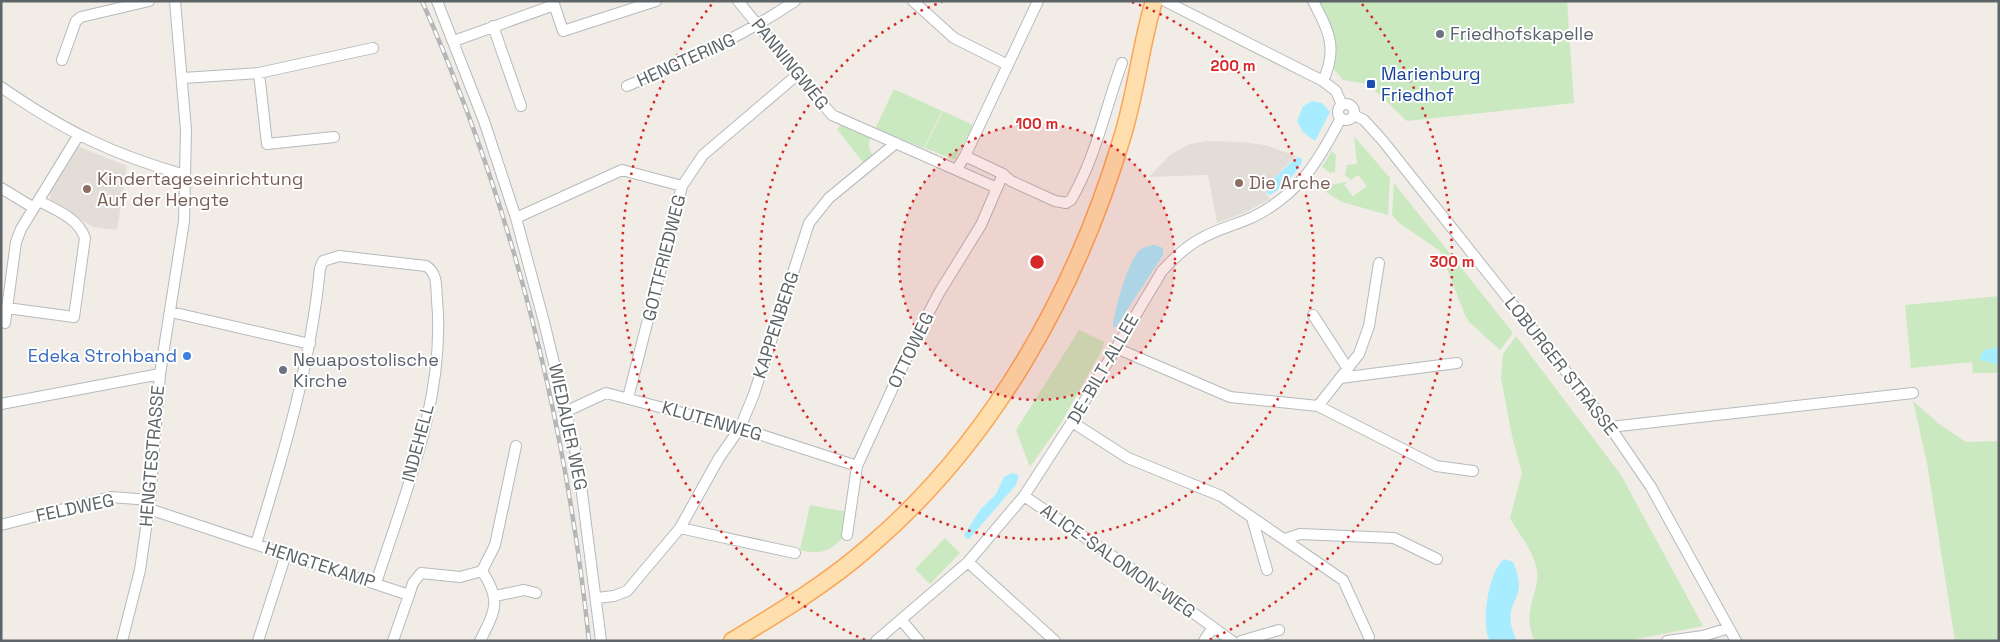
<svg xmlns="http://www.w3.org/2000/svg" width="2000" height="642" font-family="'Space Grotesk',sans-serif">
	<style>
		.education { fill: #e3ddd7 }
		.green { fill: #cbe9c1 }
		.water { fill: #a8edff }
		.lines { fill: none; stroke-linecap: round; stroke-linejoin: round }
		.minor-casing { stroke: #b6babd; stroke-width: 12 }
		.primary-casing { stroke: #faa656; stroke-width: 19 }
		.minor { stroke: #fff; stroke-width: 10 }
		.primary { stroke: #ffdfad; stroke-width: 16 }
		.rail-casing { stroke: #b5b6b7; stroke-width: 4.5 }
		.rail { stroke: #fff; stroke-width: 2.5; stroke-dasharray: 8; stroke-linecap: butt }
		.ring { fill: none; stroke: #d62828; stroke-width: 2.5; stroke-dasharray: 2.5 5 }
		.worship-dot { fill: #6b7280; stroke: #fff; stroke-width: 2 }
		.transit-dot { fill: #1a4fb4; stroke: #fff; stroke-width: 2 }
		.education-dot { fill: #8d6e63; stroke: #fff; stroke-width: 2 }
		.shop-dot { fill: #3f7fe0; stroke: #fff; stroke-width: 2 }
		.labels { text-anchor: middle; stroke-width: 4; stroke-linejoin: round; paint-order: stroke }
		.worship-label { font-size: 18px; fill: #5b616d; stroke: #fff; text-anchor: start }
		.street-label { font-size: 18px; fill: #5d6467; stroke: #fff }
		.transit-label { font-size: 18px; fill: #164399; stroke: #fff; text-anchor: start }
		.education-label { font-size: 18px; fill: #785e54; stroke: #fff; text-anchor: start }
		.shop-label { font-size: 18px; fill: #366cbe; stroke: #fff; text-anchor: end }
		.centre { fill: #d62828; stroke: #fff; stroke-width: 2.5 }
		.ring-label { font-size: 15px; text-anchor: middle; font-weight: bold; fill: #d62828; stroke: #fff; stroke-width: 4; stroke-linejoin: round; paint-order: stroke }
	</style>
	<rect width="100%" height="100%" fill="#f1ece6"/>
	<path class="education" d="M 1207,141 L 1242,142 L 1265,145 L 1296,156 L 1263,189 L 1270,199 L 1244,213 L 1217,223 L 1208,175 L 1149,177 L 1170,155 L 1190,144 Z
		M 77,146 L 127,166 L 117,230 L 93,227 L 54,204 L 50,199 L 50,191 Z"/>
	<path class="green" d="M 1315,1 L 1567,1 L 1574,103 L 1407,121 L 1368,84 L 1343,80 L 1333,68 C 1340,42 1328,23 1315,1 Z
		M 894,89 L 942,111 L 924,148 L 875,129 Z
		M 943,111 L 973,125 L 955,160 L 925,148 Z
		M 843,123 L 871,136 C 868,143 868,150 873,155 L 864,164 L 837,129 Z
		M 1354,136 L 1390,178 L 1388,215 L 1342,202 L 1310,182 L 1313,179 L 1326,186 L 1345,182 L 1347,183 L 1344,185 L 1353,196 L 1367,186 L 1358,175 L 1351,180 L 1345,175 L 1347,165 L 1357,164 Z
		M 1332,151 L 1336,155 L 1335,172 L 1330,173 L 1322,167 Z
		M 1394,183 L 1513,333 L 1500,350 L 1469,322 L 1465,315 L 1440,251 L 1399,223 L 1392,215 Z
		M 1999,296 L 1999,373 L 1973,373 L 1972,362 L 1911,368 L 1905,305 Z
		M 1079,330 L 1104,342 L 1103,348 L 1061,423 L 1030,467 L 1016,430 Z
		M 1516,336 L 1621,475 L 1703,626 L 1627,641 L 1535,641 C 1519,609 1543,591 1536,566 C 1532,549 1518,533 1510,518 L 1522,473 L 1512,436 L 1501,378 L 1503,354 Z
		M 1913,401 L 1939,424 L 1966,442 L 1999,441 L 1999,641 L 1955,641 L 1927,463 Z
		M 810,505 L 847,512 L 843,538 C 829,552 819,555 800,550 Z
		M 945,538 L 960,553 L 930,584 L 915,569 Z"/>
	<path class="water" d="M 1312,101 L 1322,103 L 1330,112 L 1315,141 L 1303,132 L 1297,121 L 1303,106 Z
		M 1297,157 L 1302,159 C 1303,168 1278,193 1269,195 L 1266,192 L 1271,181 Z
		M 1155,245 L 1163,248 L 1163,255 L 1116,327 L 1113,327 C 1114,310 1128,261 1140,250 C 1144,247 1150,245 1155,245 Z
		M 1999,347 L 1999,365 L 1980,360 L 1981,354 L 1985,350 Z
		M 1012,473 L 1019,475 L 1016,485 L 969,539 L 965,538 L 964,535 L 980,510 L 996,494 L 1004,477 Z
		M 1504,559 L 1513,562 C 1529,598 1507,598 1511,624 C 1512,629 1514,635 1516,640 L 1490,641 C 1480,625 1489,570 1504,559 Z"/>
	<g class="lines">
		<defs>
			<path id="minor" d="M 437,1 L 484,121 L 516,218 L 544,322 L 578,462 L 601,641
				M 553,1 L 563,31 L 656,1
				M 738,1 L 832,115 L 997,188
				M 913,1 L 954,38 L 1008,65
				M 1165,1 L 1323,81 L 1336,91 L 1342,105
				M 1313,1 C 1329,32 1338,48 1323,81
				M 493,26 L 521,106
				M 454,41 L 554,5
				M 62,60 L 76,21 L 81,17 L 149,1
				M 259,73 L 267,144 L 334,137
				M 183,78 L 259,73 L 373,48
				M 627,86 C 686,61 742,37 795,1
				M 1,87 C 65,131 111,154 185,175
				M1338 112a8 8 0 1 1 16 0a8 8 0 1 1-16 0Z
				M 1354,115 L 1364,120 L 1383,141 L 1610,427 L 1651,487 L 1736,641
				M 965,156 L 1038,1
				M 957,169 L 965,156 L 1003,174 L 1011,181 L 1055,201 L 1066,203 L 1071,200 C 1096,157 1105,109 1122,63
				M 1,188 L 34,208
				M 516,218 L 622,170 L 682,186
				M 7,308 L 74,317 L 85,238 C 78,218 56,210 39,201
				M 171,312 L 310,344
				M 1313,315 L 1348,369
				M 5,323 L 16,242 L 21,229 L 78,136
				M 1116,348 L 1230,397 L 1318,406 L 1436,466 L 1473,471
				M 1340,378 L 1457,363
				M 628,398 L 682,186 L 703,155 L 797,75
				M 1,404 L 160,374
				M 1318,406 L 1359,354 L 1369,326 L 1379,263
				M 567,411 L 606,393 L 740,428 L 857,466
				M 1072,422 L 1128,458 L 1221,496 L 1343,580 L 1369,637
				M 1610,427 L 1913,393
				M 1024,496 L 1155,585 L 1232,641
				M 149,509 L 409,595 L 413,583 L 421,573 L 460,577 L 482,571 L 495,545 L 516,446
				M 1252,518 L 1267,570
				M 1,525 L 111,497 L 150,500
				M 680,528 L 795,553
				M 847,535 L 857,466 L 916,337 L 939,293 L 981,225 L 1003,174
				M 1285,539 L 1300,534 L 1394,538 L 1437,559
				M 256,544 C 284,453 311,363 320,268 L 323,261 L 339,256 L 426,266 C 438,273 436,288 437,300 C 446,396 405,493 376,583
				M 968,562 L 1055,641
				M 495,596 L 524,590 L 536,593
				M 597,598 L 614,596 L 627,591 L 680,528 L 719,458 L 740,428 L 754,394 L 809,223 L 829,198 L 896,143
				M 902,621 L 919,641
				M 122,641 L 140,570 L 150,500 L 160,374 L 184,221 L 186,130 L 175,1
				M 258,641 L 286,554
				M 393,641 L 409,595
				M 480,641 C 495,611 502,601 482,571
				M 876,641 L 968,562 L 1024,496 L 1072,422 L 1162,271 C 1173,259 1185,247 1200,239 C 1217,229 1236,225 1253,217 C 1299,194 1318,162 1341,118
				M 1204,641 L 1213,627
				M 1241,641 L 1279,630
				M 1667,641 L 1703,636 L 1729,628"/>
			<path id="primary" d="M 732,641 C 780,612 828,583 870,546 C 992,442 1075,293 1121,141 C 1136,95 1140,47 1154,1"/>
		</defs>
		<use href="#minor" class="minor-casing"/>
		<use href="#primary" class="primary-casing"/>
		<use href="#minor" class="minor"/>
		<use href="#primary" class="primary"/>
		<defs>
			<path id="rail" d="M 422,1 C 512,204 566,420 589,641"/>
		</defs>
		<use href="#rail" class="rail-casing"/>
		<use href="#rail" class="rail"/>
	</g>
	<circle cx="1037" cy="262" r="138" fill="#d62828" fill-opacity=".12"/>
	<g class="ring">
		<circle cx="1037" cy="262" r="138"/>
		<path d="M1132 2A277 277 0 1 1 942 2"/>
		<path d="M865 640A415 415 0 0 1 712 4M1362 4A415 415 0 0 1 1209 640"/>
	</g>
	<g class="worship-dot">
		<circle cx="1440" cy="34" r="5"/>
		<circle cx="283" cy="370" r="5"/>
	</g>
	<rect class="transit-dot" x="1366" y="79" width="10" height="10" rx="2.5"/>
	<g class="education-dot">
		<circle cx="1239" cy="183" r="5"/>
		<circle cx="87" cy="189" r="5"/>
	</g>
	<circle class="shop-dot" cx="187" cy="356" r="5"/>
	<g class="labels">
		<g class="worship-label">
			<text x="1450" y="40">Friedhofskapelle</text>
			<text x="293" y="366">Neuapostolische<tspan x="293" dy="21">Kirche</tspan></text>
		</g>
		<g class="street-label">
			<text transform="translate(686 60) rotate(-24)" y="6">HENGTERING</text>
			<text transform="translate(790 64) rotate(51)" y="6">PANNINGWEG</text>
			<text transform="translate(664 258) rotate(-76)" y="6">GOTTFRIEDWEG</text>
			<text transform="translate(776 325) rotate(-72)" y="6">KAPPENBERG</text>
			<text transform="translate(911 350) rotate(-64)" y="6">OTTOWEG</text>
			<text transform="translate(1561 366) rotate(52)" y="6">LOBURGER STRASSE</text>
			<text transform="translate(1103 369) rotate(-60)" y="6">DE-BILT-ALLEE</text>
			<text transform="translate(712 421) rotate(16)" y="6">KLUTENWEG</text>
			<text transform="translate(568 427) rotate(78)" y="6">WIEDAUER WEG</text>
			<text transform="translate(418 443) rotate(-75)" y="6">INDEHELL</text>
			<text transform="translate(152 456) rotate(-85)" y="6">HENGTESTRASSE</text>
			<text transform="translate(75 508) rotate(-12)" y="6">FELDWEG</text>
			<text transform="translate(1118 561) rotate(35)" y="6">ALICE-SALOMON-WEG</text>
			<text transform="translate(320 565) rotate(18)" y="6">HENGTEKAMP</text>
		</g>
		<g class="transit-label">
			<text x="1381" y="80">Marienburg<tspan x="1381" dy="21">Friedhof</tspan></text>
		</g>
		<g class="education-label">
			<text x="97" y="185">Kindertageseinrichtung<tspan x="97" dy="21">Auf der Hengte</tspan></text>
			<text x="1249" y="189">Die Arche</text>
		</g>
		<g class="shop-label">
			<text x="177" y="362">Edeka Strohband</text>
		</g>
	</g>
	<circle cx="1037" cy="262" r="8" class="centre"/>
	<g class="ring-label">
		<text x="1233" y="71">200 m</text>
		<text x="1037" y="129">100 m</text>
		<text x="1452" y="267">300 m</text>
	</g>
	<rect width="2000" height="642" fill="none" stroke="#5d6467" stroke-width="5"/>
</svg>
